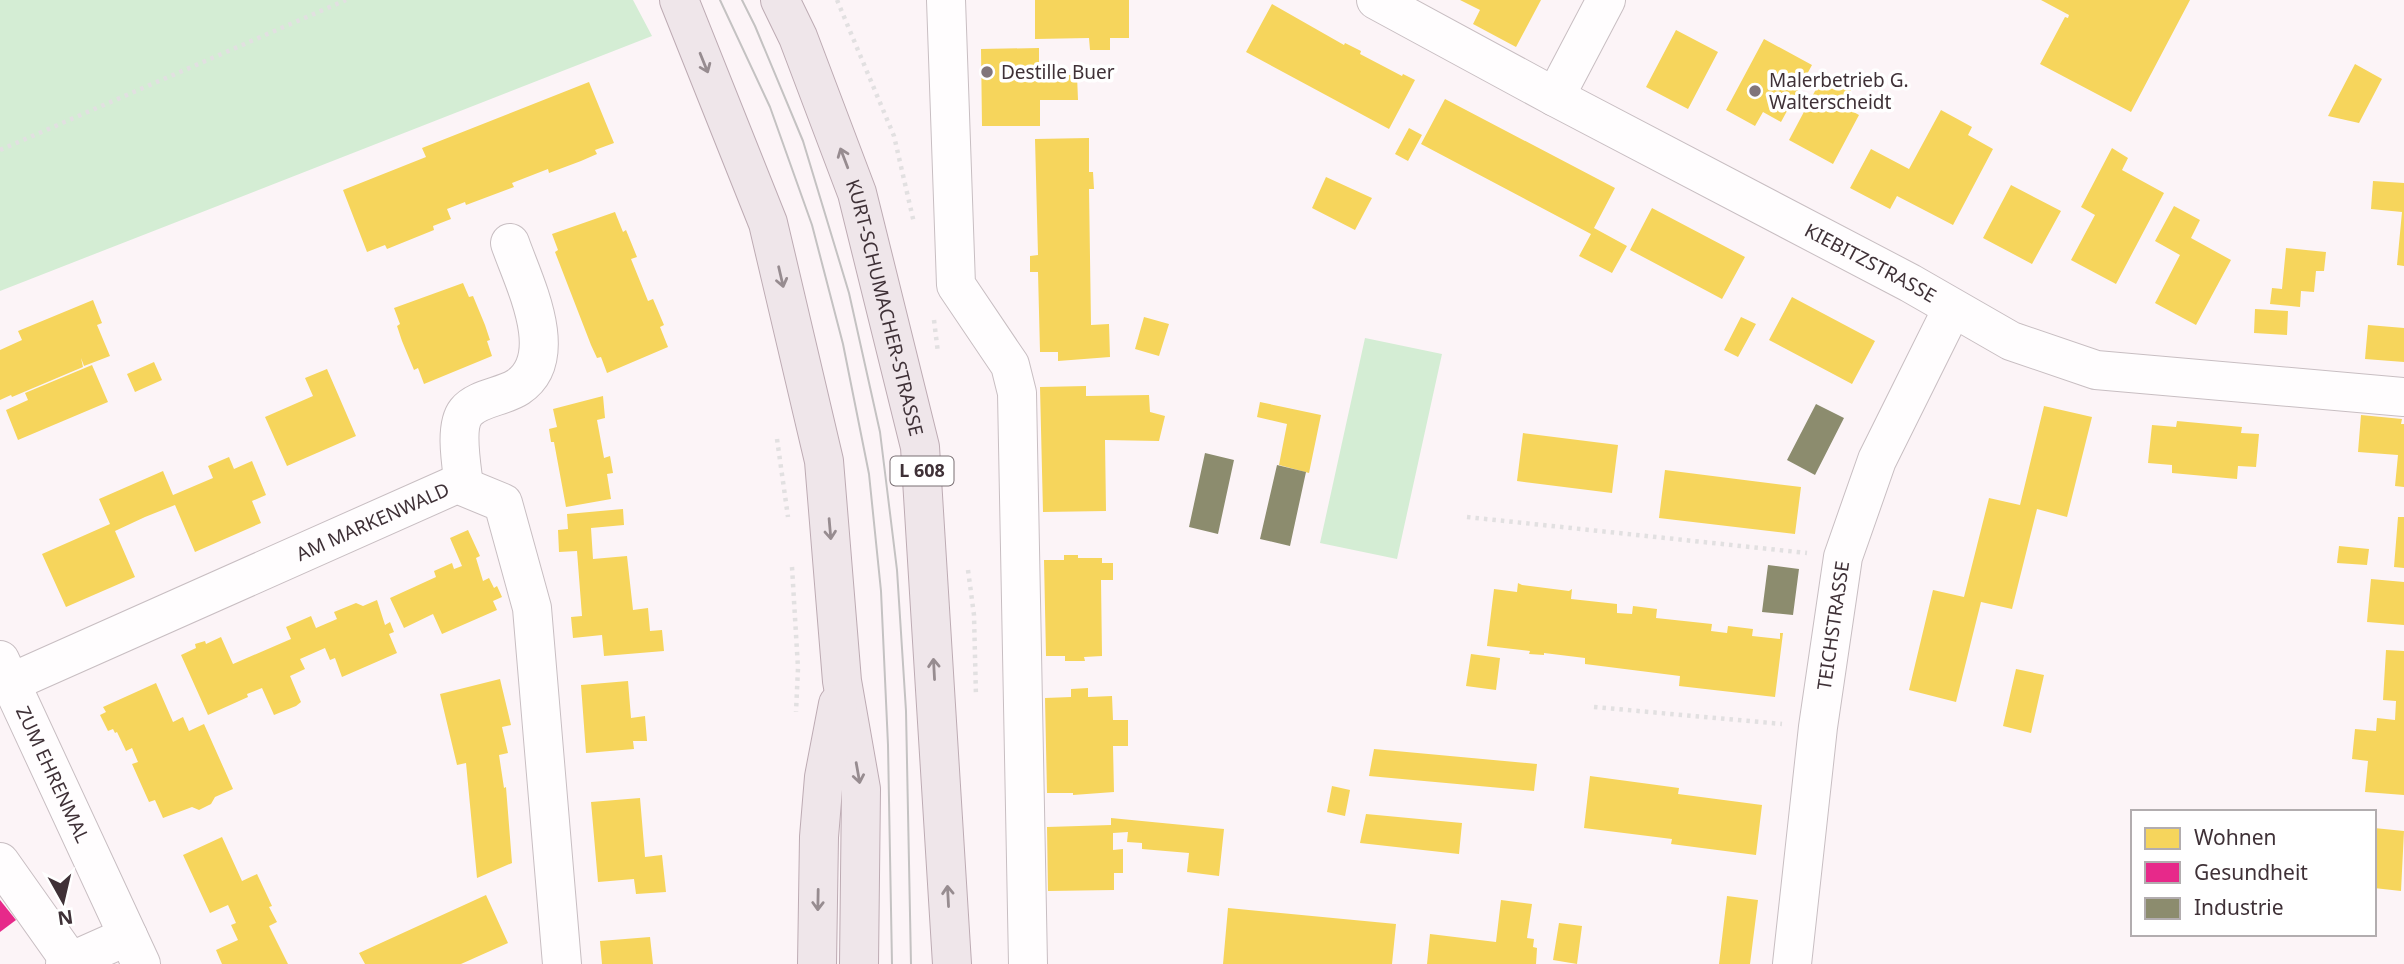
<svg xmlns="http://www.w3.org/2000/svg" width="2404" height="964" font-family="'Noto Sans',sans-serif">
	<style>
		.green { fill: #d4edd4 }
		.homes { fill: #f6d55c }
		.health { fill: #e7298a }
		.industry { fill: #8c8c6e }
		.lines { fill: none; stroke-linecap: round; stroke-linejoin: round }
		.minor-casing { stroke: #c8bec2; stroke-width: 40 }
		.major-casing { stroke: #bdabb3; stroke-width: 40 }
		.path { stroke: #e2e0e1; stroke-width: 4.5; stroke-dasharray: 3.5 5; stroke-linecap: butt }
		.minor { stroke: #fffdfe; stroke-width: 38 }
		.major { stroke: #efe6ea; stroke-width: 38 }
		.tram { stroke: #c4c2c2; stroke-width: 2 }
		.oneway { stroke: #978c90 }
		.poi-dot { fill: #81757a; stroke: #fff; stroke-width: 2.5 }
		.labels { text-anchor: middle; stroke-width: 7; stroke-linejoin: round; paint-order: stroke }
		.shield { fill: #fff; stroke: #796f73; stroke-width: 2 }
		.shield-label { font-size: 18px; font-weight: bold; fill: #3f3137 }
		.poi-label { font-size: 19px; fill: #3f3137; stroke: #fff; text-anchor: start }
		.street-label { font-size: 19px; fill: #3f3137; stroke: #fff }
	</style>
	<rect width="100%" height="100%" fill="#fcf4f7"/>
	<path class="green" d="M 0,0 L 633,0 L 652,36 L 0,291 Z
		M 1365,338 L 1442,354 L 1397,559 L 1320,543 Z"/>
	<path class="homes" d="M 1035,0 L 1129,0 L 1129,38 L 1110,38 L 1110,50 L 1090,50 L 1089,38 L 1035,39 Z
		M 1460,0 L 1541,0 L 1516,47 L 1473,24 L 1480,10 Z
		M 2041,0 L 2190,0 L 2131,112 L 2040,64 L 2065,17 L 2068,18 L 2069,15 Z
		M 1272,4 L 1344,45 L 1345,43 L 1361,51 L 1360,54 L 1402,76 L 1403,74 L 1415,80 L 1389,129 L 1246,52 Z
		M 1676,30 L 1718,52 L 1688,109 L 1646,87 Z
		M 1764,39 L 1812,65 L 1781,122 L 1763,112 L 1755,126 L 1726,110 Z
		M 1039,48 L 1039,75 L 1077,75 L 1078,100 L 1040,100 L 1040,126 L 982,126 L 981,49 Z
		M 2355,64 L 2382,79 L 2359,123 L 2328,116 Z
		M 1823,76 L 1851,90 L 1843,106 L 1859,115 L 1833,164 L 1789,140 Z
		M 589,82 L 614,143 L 595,150 L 597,154 L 581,161 L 549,173 L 548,169 L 512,183 L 514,187 L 466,205 L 465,202 L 447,209 L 451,219 L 433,226 L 434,230 L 387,249 L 385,245 L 367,252 L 343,190 L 426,157 L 422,148 Z
		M 1445,99 L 1615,188 L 1594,228 L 1627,246 L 1612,273 L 1579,256 L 1591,234 L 1421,144 Z
		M 1941,110 L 1972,127 L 1968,135 L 1993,149 L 1953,225 L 1897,196 L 1890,209 L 1850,188 L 1871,149 L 1909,169 Z
		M 1409,128 L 1422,135 L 1408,161 L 1395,154 Z
		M 1089,138 L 1089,172 L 1093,172 L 1094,189 L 1089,189 L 1091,325 L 1109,324 L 1110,357 L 1058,361 L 1058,352 L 1040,352 L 1038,272 L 1030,272 L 1030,256 L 1038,255 L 1035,139 Z
		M 2112,148 L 2128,158 L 2122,170 L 2164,193 L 2116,284 L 2071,260 L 2095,215 L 2081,207 Z
		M 1326,177 L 1372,198 L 1355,230 L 1312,208 Z
		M 2373,181 L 2404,183 L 2404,266 L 2397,265 L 2402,212 L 2371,209 Z
		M 2011,185 L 2061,211 L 2032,264 L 1983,238 Z
		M 2174,206 L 2200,220 L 2191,238 L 2231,260 L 2196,325 L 2155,303 L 2180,255 L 2155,241 Z
		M 1652,208 L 1745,257 L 1722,299 L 1630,250 Z
		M 615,212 L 623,232 L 626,230 L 637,257 L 631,259 L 648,301 L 653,299 L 664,325 L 660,327 L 668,347 L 607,373 L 601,357 L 597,358 L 591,345 L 555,252 L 558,250 L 552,234 Z
		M 2286,248 L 2326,252 L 2324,271 L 2316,271 L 2314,292 L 2301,291 L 2300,307 L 2270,304 L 2272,288 L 2282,289 Z
		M 463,283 L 469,297 L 473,296 L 485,325 L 490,340 L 487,341 L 492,356 L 424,384 L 418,368 L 414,370 L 402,341 L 397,326 L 400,324 L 394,308 Z
		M 1792,297 L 1875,341 L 1852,384 L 1769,340 Z
		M 93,300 L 102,323 L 97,325 L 110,356 L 84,366 L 81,358 L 83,367 L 12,397 L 11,395 L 0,400 L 0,350 L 22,340 L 18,331 Z
		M 2255,309 L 2288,311 L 2287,335 L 2254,333 Z
		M 1144,317 L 1169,324 L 1159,356 L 1135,349 Z
		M 1741,317 L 1756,324 L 1738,357 L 1724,350 Z
		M 2368,325 L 2404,328 L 2404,362 L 2365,359 Z
		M 154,362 L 162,380 L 135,392 L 127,374 Z
		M 92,365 L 108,402 L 18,440 L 6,410 L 28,400 L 25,393 Z
		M 327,369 L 356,436 L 287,466 L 265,417 L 313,396 L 305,378 Z
		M 1086,386 L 1086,396 L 1149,395 L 1150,412 L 1165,416 L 1159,441 L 1105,440 L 1106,511 L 1043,512 L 1040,387 Z
		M 603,396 L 605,418 L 597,420 L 604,458 L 610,456 L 613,473 L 607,474 L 611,499 L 566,507 L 554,442 L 551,442 L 549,429 L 557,427 L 553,409 Z
		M 1260,402 L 1321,415 L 1309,473 L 1279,465 L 1287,424 L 1257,417 Z
		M 2044,406 L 2092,417 L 2067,517 L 2037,509 L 2012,609 L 1981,602 L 1956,702 L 1909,690 L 1933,590 L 1964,597 L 1989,498 L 2020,505 Z
		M 2361,415 L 2402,419 L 2401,424 L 2404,424 L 2404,487 L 2395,486 L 2398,455 L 2358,452 Z
		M 2177,421 L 2242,427 L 2241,433 L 2259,434 L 2256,467 L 2238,466 L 2237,479 L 2172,473 L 2172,465 L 2148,463 L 2152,425 L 2176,427 Z
		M 1523,433 L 1618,445 L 1612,493 L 1517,481 Z
		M 229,457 L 234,469 L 252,461 L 266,495 L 252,501 L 261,523 L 195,552 L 175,505 L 145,517 L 115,531 L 135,577 L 66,607 L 42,554 L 110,524 L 99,499 L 163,471 L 173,495 L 213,478 L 208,466 Z
		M 1665,470 L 1801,487 L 1795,534 L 1659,518 Z
		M 623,509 L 624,525 L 591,528 L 593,559 L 627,556 L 633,610 L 648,608 L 650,631 L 662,630 L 664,651 L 604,656 L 602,635 L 573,638 L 571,617 L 582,616 L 577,551 L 559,552 L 558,530 L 568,529 L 567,514 Z
		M 2398,517 L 2404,517 L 2404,568 L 2394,567 Z
		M 468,530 L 480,556 L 476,558 L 483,581 L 489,578 L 494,588 L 497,586 L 502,597 L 493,601 L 497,610 L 442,634 L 433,614 L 404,628 L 390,598 L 436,577 L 434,571 L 452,563 L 454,569 L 462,566 L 450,538 Z
		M 2339,546 L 2369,549 L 2367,565 L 2337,563 Z
		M 1064,555 L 1078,555 L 1078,558 L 1102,558 L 1102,563 L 1113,563 L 1113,580 L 1101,580 L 1102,656 L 1084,657 L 1085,661 L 1065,661 L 1065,656 L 1046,656 L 1044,560 L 1064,560 Z
		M 2371,579 L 2404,582 L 2404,625 L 2367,622 Z
		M 1518,583 L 1522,585 L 1569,591 L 1572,589 L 1571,599 L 1617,604 L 1617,613 L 1632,614 L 1633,606 L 1657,609 L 1656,618 L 1712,624 L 1711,631 L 1727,633 L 1728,626 L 1753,629 L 1752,636 L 1780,639 L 1780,633 L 1783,633 L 1775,697 L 1679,686 L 1680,676 L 1585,664 L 1585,658 L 1544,653 L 1544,655 L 1529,654 L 1530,651 L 1487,646 L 1494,589 L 1517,592 Z
		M 377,600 L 385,625 L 390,622 L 394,632 L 389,634 L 397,653 L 342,677 L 335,658 L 330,660 L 325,648 L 300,659 L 305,669 L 290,676 L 301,702 L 296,706 L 274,715 L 262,688 L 247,694 L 248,697 L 208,715 L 181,655 L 196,648 L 195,644 L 205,641 L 206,644 L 221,637 L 233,664 L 291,639 L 286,627 L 311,616 L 316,628 L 337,619 L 334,612 L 356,603 L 363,606 Z
		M 2386,650 L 2404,651 L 2404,795 L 2365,792 L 2368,761 L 2352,759 L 2355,729 L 2376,731 L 2377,718 L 2395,720 L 2396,701 L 2383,700 Z
		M 1471,654 L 1500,658 L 1496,690 L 1466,686 Z
		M 2016,669 L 2044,675 L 2031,733 L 2003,726 Z
		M 500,679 L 511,725 L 502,727 L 508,753 L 499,755 L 504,788 L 506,787 L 512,863 L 477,878 L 466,763 L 457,765 L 440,694 Z
		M 628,681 L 631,718 L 645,716 L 647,741 L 633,741 L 634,749 L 586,753 L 581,685 Z
		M 156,683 L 173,722 L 183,717 L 189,731 L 204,724 L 233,789 L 215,797 L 211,804 L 199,810 L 192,807 L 163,818 L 155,800 L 149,802 L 132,764 L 138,762 L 132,748 L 126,751 L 117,732 L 115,733 L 113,729 L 108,731 L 100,715 L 106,712 L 103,707 Z
		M 1088,688 L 1088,697 L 1112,696 L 1113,720 L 1128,720 L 1128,746 L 1113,746 L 1114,792 L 1073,795 L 1073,793 L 1047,793 L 1045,698 L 1071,697 L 1071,689 Z
		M 1374,749 L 1537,764 L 1534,791 L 1369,776 Z
		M 1590,776 L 1679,788 L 1678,794 L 1762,805 L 1756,855 L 1671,844 L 1672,839 L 1584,828 Z
		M 1332,786 L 1350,790 L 1345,816 L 1327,812 Z
		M 640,798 L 645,857 L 662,855 L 666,892 L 636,894 L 634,879 L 598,882 L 591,802 Z
		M 1366,814 L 1462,823 L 1459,854 L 1360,843 Z
		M 1111,818 L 1224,829 L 1219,876 L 1187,872 L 1189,853 L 1142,849 L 1142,843 L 1127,842 L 1128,832 L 1113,833 L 1113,850 L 1123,849 L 1123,873 L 1114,873 L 1114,890 L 1048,891 L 1047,827 L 1111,825 Z
		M 2374,828 L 2404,831 L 2401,891 L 2374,888 Z
		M 222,837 L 242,881 L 257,874 L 272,906 L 269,907 L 277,922 L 269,926 L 288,964 L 222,964 L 216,950 L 238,940 L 231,925 L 236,923 L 228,905 L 210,913 L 183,855 Z
		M 486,895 L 508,943 L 461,964 L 365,964 L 359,953 Z
		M 1727,896 L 1758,900 L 1750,964 L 1719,964 Z
		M 1501,900 L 1532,904 L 1527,938 L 1534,939 L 1533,947 L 1537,948 L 1536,964 L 1427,964 L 1430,934 L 1496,942 Z
		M 1228,908 L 1396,924 L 1392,964 L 1223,964 Z
		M 1559,923 L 1582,926 L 1577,964 L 1553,960 Z
		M 650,937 L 653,964 L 602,964 L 600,941 Z"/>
	<path class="health" d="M 0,900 L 16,920 L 0,932 Z"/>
	<path class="industry" d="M 1816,404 L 1844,418 L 1815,475 L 1787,460 Z
		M 1205,453 L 1234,460 L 1218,534 L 1189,527 Z
		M 1277,465 L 1306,472 L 1290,546 L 1260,539 Z
		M 1768,565 L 1799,569 L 1793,615 L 1762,612 Z"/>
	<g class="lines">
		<defs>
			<g id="minor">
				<path d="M 946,0 L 956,285 L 1010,365 L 1017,393 L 1028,964"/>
				<path id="s1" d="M 1376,0 L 1555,97 L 1910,283 L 2011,341 L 2096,370 L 2404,397"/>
				<path d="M 1555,97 L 1606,0"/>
				<path d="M 464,486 C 462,468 454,427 466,412 C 477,398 503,397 518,387 C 563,357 523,281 510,243"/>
				<path id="s2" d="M 0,660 L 141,964"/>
				<path id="s3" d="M 10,683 L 457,484 L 503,503 L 532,608 L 562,964"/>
				<path d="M 0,862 L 70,961"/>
				<path d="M 65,964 L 128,936"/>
				<path id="s4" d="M 1792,964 L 1818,727 L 1843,557 L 1877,460 L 1952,309"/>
			</g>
			<g id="major">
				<path d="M 679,0 L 768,223 L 824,461 L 842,681 L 861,789 L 859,964"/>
				<path id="s5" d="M 780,0 L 798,37 L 857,193 L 920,447 L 952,964"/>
				<path d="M 817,964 L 819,837 L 824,777 L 838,704"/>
			</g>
		</defs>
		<use href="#minor" class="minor-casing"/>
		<use href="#major" class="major-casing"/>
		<path class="path" d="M 837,0 L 894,136 L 914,223
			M 0,150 L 346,0
			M 934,320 L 938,353
			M 777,439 L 788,517
			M 1467,517 L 1807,553
			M 792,567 L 798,668 L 796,712
			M 968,570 L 974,615 L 976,697
			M 1594,707 L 1782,724"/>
		<use href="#minor" class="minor"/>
		<use href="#major" class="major"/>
		<path class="tram" d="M 720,0 L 770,107 L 812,225 L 843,344 L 869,474 L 881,591 L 888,745 L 892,964
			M 742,0 L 755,26 L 803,141 L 849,293 L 880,432 L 897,570 L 906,711 L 911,964"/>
	</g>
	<defs><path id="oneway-shaft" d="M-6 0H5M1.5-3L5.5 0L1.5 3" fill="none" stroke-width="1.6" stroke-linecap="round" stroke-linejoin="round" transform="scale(1.75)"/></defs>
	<g class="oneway">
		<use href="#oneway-shaft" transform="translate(704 63) rotate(68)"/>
		<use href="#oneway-shaft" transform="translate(844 158) rotate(-111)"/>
		<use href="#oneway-shaft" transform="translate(781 277) rotate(77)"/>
		<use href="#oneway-shaft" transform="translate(830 529) rotate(85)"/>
		<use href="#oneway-shaft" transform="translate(934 669) rotate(-93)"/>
		<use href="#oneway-shaft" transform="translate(858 773) rotate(80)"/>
		<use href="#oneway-shaft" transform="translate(948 896) rotate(-93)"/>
		<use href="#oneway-shaft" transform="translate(818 900) rotate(91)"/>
	</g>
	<g class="poi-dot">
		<circle cx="987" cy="72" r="7"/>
		<circle cx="1755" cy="91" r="7"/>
	</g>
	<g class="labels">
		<rect class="shield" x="890.5" y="456.5" width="63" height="29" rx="5"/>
		<g class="shield-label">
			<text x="922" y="477">L 608</text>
		</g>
		<g class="poi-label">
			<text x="1001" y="79">Destille Buer</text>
			<text x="1769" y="87">Malerbetrieb G.<tspan x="1769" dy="22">Walterscheidt</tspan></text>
		</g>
		<g class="street-label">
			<text dy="7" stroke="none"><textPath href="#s1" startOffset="560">KIEBITZSTRASSE</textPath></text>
			<text dy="7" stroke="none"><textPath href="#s5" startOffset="326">KURT-SCHUMACHER-STRASSE</textPath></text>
			<text dy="7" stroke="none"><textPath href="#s3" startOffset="397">AM MARKENWALD</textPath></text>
			<text dy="7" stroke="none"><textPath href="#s4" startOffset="341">TEICHSTRASSE</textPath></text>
			<text dy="7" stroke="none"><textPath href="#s2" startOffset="126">ZUM EHRENMAL</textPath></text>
		</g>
	</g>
	<rect x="2131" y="810" width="245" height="126" fill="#ffffff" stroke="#b2adaf" stroke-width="2"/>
	<rect x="2145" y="828" width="35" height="21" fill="#f6d55c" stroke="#b2adaf" stroke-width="2"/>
	<text x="2194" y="845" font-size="21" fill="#3f3137">Wohnen</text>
	<rect x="2145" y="862" width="35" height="21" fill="#e7298a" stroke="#b2adaf" stroke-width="2"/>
	<text x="2194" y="880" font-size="21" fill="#3f3137">Gesundheit</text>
	<rect x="2145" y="898" width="35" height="21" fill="#8c8c6e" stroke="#b2adaf" stroke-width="2"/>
	<text x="2194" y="915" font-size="21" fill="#3f3137">Industrie</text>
	<g transform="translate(63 901) rotate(172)" stroke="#ffffff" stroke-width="5" paint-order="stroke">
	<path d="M0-5L12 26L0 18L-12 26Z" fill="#3f3137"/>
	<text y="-10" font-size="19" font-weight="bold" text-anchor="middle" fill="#3f3137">N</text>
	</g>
</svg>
